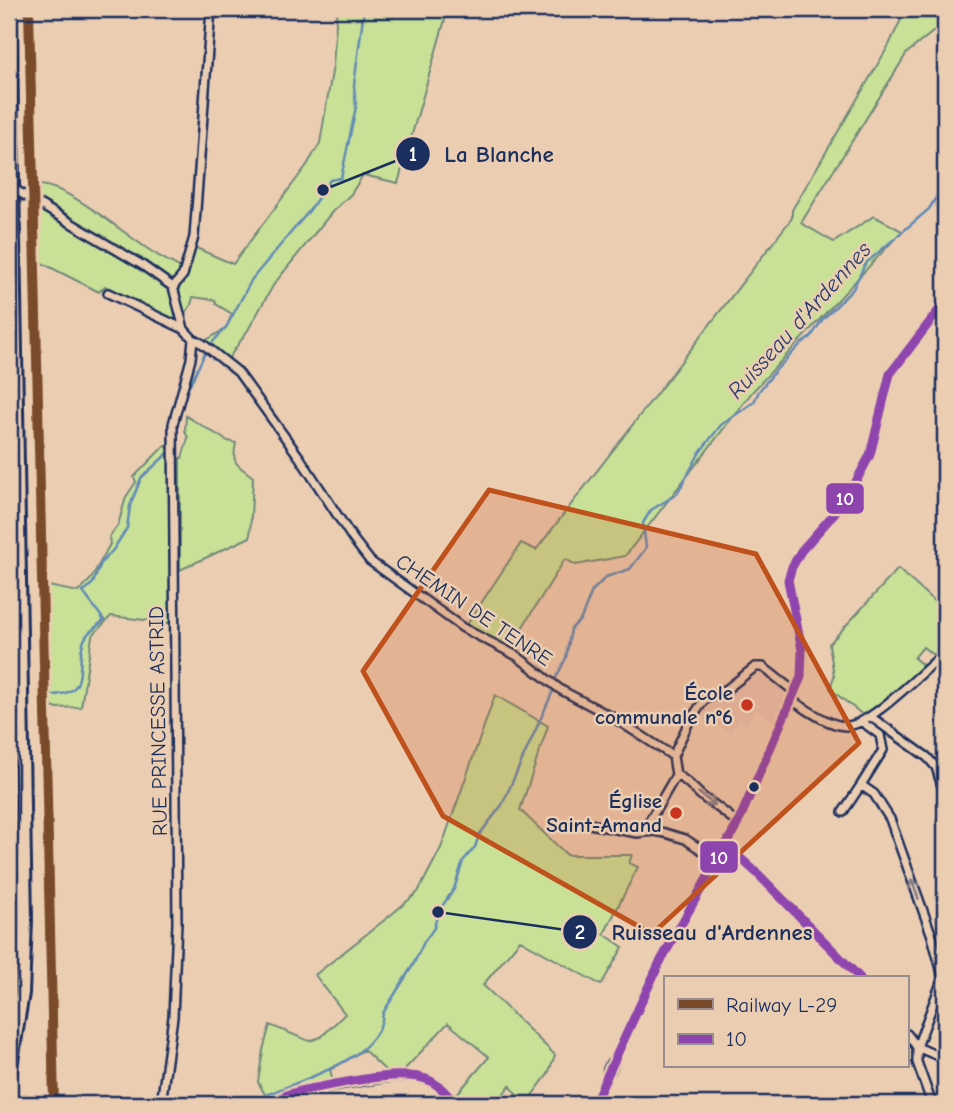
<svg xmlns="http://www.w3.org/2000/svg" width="954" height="1113" font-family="'Comic Neue',sans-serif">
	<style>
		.built { fill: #e7c3af }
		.green { fill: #c8e197; stroke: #72887a; stroke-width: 2 }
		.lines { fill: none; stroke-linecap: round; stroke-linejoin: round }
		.stream { stroke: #648ab6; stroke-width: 2.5 }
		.street-casing { stroke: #1b2f5e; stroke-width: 12 }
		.secondary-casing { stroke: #1b2f5e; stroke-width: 15 }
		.highway-casing { stroke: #1b2f5e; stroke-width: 18 }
		.street { stroke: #ebceb2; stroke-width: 7 }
		.secondary { stroke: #ebceb2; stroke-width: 10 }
		.highway { stroke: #ebceb2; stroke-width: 12 }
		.street-bridge-casing { stroke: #1b2f5e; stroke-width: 12; stroke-linecap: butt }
		.street-bridge { stroke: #ebceb2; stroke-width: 7 }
		.bus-1-casing { stroke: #ebceb2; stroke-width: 14 }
		.bus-1 { stroke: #8e44ad; stroke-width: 9 }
		.rail-1-casing { stroke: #ebceb2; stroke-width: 16 }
		.rail-1 { stroke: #7a4b2a; stroke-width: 10 }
		.oneway { stroke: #837e88 }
		.marked { fill: #bf511c; fill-opacity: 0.2; stroke: #bf511c; stroke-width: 5; stroke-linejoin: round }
		.poi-dot { fill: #c8321e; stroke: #ebceb2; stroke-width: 2.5 }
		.bus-dot { fill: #1b2f5e; stroke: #ebceb2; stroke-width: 2.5 }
		.labels { text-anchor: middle; stroke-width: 5; stroke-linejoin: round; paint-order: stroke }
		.street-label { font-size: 21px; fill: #1b2f5e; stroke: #ebceb2 }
		.poi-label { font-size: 21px; font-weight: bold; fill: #1b2f5e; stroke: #ebceb2; text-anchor: end }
		.water-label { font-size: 23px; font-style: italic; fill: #273e6d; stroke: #ebceb2 }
		.leader { fill: none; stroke: #1b2f5e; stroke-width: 2.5 }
		.callout-dot { fill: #1b2f5e; stroke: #ebceb2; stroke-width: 2.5 }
		.mark-label { font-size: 21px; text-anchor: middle; font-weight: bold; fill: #fff }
		.callout-label { font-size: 23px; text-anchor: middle; font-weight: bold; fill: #1b2f5e; stroke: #ebceb2; stroke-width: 5; stroke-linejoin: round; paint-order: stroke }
		.line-badge { stroke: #ebceb2; stroke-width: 2.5 }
		.badge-label { font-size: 19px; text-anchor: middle; font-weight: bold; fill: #fff }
	</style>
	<rect width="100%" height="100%" fill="#ebceb2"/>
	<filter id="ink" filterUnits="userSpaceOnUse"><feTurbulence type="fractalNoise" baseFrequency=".0143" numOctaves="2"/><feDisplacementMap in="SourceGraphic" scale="14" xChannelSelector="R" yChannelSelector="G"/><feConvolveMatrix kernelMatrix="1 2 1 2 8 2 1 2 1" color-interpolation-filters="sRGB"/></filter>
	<g filter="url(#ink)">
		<path class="built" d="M 758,670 L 779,681 L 786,689 L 785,700 L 774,722 L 756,710 L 747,723 L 740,720 L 730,732 L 701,715 L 717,698 Z"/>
		<path class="green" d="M 337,9 L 448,9 L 398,183 L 363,175 L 351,194 L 332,212 L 274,284 L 248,330 L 228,359 L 205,341 L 226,328 L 232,314 L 216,304 L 215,300 L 193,297 L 191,305 L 178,323 L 105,286 L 99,292 L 40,262 L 37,185 C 67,184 119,230 145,247 C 157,256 170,262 183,269 L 194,247 L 233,264 L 307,165 L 320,143 L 333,66 Z
			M 906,9 L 945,9 L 945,22 L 907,53 L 801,223 L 834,242 L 874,216 L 902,231 L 753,391 L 625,556 L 576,565 L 565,559 L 509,649 L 466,626 L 521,543 L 536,550 L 792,218 L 792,210 L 889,45 Z
			M 9,377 L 17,935 L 17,972 L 9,1040 L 13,930 L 9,711 Z
			M 186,416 L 228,441 L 236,443 C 231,465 237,464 253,477 L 250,537 L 180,570 L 180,458 L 182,458 L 188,438 L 185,431 Z
			M 165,445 L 169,449 L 170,457 L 170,623 L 111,616 L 92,636 L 81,707 L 54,708 L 51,705 L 48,586 L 78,592 L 91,579 L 110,544 L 109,537 L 118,525 L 126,497 L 136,482 L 134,477 Z
			M 898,569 L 945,611 L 945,646 L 933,655 L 923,647 L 914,658 L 924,666 L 877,707 L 863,715 L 830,689 L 834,676 L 829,644 Z
			M 495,695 L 548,726 L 520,810 L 567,855 L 632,855 L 629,863 L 638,867 L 604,934 L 623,947 L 601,985 L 520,940 L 483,985 L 555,1055 L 548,1074 L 527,1102 L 516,1094 L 510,1085 L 496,1104 L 461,1104 L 456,1095 L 489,1057 L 448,1023 L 403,1071 L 388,1073 L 364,1050 L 330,1070 L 333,1081 L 267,1098 L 258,1082 L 263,1050 L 270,1025 L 309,1041 L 321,1037 L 345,1014 L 315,975 L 392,914 L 418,892 L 441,848 Z"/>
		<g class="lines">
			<path class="stream" d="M 211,344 L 227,326 L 252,279 L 309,211 L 330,180 L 341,178 L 356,107 L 354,85 L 364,9
				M 183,399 L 206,351
				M 178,445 L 177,430 L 179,415
				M 556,678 L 566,658 L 571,629 L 581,619 L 592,591 L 606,577 L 630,569 L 646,548 L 643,523 L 651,510 L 677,494 L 700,452 L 721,425 L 754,402 L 759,391 L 777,369 L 801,344 L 811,337 L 822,320 L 853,289 L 865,264 L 929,209 L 945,183
				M 52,695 C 96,694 71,658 87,635 C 91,630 99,625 104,620 L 83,592 L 93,583 L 101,563 L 113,550 L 127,528 L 130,506 L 141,478 L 167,454
				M 266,1095 C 302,1079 380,1060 383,1013 L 413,965 L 424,942 L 434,928 L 438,912 L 454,889 L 463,861 L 475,847 L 479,835 L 502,805 L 553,691"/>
			<defs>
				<path id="street" d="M 54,213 L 142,265 L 173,287 L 184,329
					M 173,287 L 183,275 L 194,237 L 211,9
					M 108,293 L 184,329 L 193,339 L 203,344 L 238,372 L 300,458 L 353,539 L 370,561 L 463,628 L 517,656 L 561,690 L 614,718 L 673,756
					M 791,700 C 807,709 827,725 845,726 C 869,728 924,669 945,653
					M 871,717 L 927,757 L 936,767 L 945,796
					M 861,721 L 880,735 L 883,750 L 861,785 L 874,794 L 890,819 L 932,936 L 943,977
					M 676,775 L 673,756 L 688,724 L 704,700 L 727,689 L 755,667 L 763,667 L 795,692
					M 676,775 C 691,781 698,797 712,803 L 738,823
					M 843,812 L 861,785
					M 584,823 L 637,833 L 655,831 L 665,833 L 685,839 L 717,860
					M 648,831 L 646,827 L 676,775
					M 726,845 L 758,874 L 860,978
					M 9,855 L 9,963
					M 907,1034 L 917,1047 L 945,1059
					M 612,1064 L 659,964 L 738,823 L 801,677 L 802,650 L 788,580 L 792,567 L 801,551 L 833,515 L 853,487 L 870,455 L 890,374 L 945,302
					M 25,1100 L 30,1104
					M 161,1104 L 173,1017 L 177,923 L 173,424 L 191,359 L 193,339
					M 269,1104 L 289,1094 L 304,1090 C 324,1087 343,1084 363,1081 C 400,1075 432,1068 455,1104
					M 594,1104 L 609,1071
					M 932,1104 L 917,1062 L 917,1047 L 944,975"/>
				<path id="secondary" d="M 609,1071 L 612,1064"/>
				<path id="highway" d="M 9,1073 L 22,993 L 25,921 L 9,9"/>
			</defs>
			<use href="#street" class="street-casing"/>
			<use href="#secondary" class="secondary-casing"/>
			<use href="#highway" class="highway-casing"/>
			<use href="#street" class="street"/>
			<use href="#secondary" class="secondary"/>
			<use href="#highway" class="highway"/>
			<defs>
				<path id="street-bridge" d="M 9,186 L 54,213"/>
			</defs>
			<use href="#street-bridge" class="street-bridge-casing"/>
			<use href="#street-bridge" class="street-bridge"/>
			<defs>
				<path id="bus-1" d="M 726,845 L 758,874 L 860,978
					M 269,1104 L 289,1094 L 304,1090 C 335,1085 397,1069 426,1079 C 439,1084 447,1094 455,1104
					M 594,1104 L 659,964 L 738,823 L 801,677 L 802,650 L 788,580 L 792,567 L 801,551 L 833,515 L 853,487 L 870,455 L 890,374 L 945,302"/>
			</defs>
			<use href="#bus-1" class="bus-1-casing"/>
			<use href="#bus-1" class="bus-1"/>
			<defs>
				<path id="rail-1" d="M 29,9 L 54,1104"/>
			</defs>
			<use href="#rail-1" class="rail-1-casing"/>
			<use href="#rail-1" class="rail-1"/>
		</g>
		<defs><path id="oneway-shaft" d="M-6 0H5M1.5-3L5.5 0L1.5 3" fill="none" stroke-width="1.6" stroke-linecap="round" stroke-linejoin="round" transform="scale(1.75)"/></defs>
		<g class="oneway">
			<use href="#oneway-shaft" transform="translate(707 799) rotate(37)"/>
			<use href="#oneway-shaft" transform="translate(915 889) rotate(-110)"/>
		</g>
	</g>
	<path class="marked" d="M 489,490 L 756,554 L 859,743 L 652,934 L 443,816 L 363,671 Z"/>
	<g class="poi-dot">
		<circle cx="747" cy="705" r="7"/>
		<circle cx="676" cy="813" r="7"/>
	</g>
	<circle class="bus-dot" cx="754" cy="787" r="6"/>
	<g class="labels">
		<g class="street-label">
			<text transform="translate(474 610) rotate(34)" y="7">CHEMIN DE TENRE</text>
			<text transform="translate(158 721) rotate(-91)" y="7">RUE PRINCESSE ASTRID</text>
		</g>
		<g class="poi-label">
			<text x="733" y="700">École<tspan x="733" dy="24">communale n°6</tspan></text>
			<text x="662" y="808">Église<tspan x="662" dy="24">Saint-Amand</tspan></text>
		</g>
		<g class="water-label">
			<text transform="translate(799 320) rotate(-48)" y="8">Ruisseau d'Ardennes</text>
		</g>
	</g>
	<path class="leader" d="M323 190L413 154M438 912L580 932"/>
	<g class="callout-dot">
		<circle cx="323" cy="190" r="7"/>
		<circle cx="438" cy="912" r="7"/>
		<circle cx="413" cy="154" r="18"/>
		<circle cx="580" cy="932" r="18"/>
	</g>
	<g class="mark-label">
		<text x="413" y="161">1</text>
		<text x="580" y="939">2</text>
	</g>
	<g class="callout-label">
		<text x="499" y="162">La Blanche</text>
		<text x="712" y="940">Ruisseau d'Ardennes</text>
	</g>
	<g class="line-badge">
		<rect x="825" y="482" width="40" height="33" rx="7" fill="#8e44ad"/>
		<rect x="699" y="840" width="40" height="34" rx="7" fill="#8e44ad"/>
	</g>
	<g class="badge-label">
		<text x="845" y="505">10</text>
		<text x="719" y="864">10</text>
	</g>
	<rect width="954" height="1113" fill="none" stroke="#ebceb2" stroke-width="35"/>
	<rect x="18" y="18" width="919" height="1078" fill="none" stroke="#1b2f5e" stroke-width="2.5" filter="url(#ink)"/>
	<rect x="664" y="976" width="245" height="91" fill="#ebceb2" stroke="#988e90" stroke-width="2"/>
	<rect x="678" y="999" width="35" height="10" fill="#7a4b2a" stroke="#988e90" stroke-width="2"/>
	<text x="726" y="1012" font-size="21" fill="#1b2f5e">Railway L-29</text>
	<rect x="678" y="1034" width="35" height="10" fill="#8e44ad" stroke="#988e90" stroke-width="2"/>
	<text x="726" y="1046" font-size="21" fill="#1b2f5e">10</text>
</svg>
